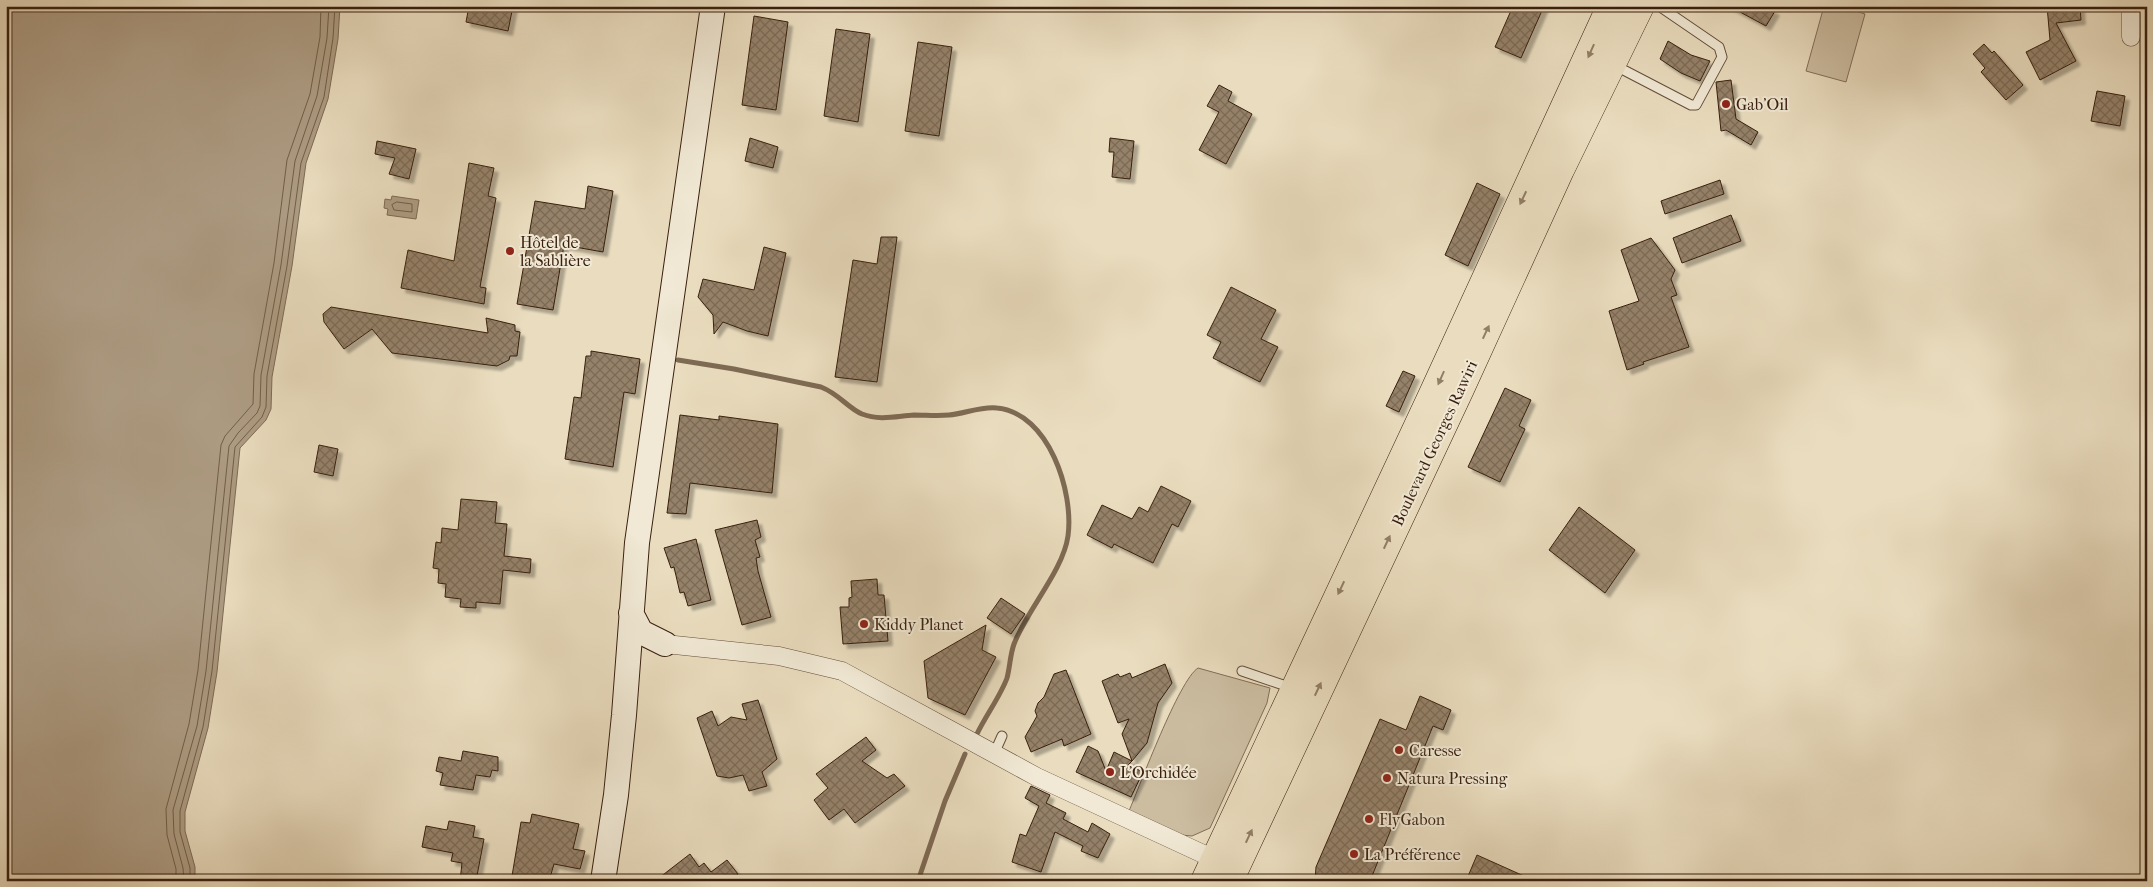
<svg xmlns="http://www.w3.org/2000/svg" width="2153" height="887" font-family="'IM FELL French Canon',serif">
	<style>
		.grass { fill: #ccbda1; stroke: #826e58 }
		.water { fill: #ad9c83; stroke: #7e6a54 }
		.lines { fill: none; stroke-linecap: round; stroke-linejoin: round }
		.shore { stroke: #725e48; stroke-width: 1 }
		.stream { stroke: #7e6a54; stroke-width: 5 }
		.building { fill: url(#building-cross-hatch); stroke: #381f0e; filter: url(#shadow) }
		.lane-casing { stroke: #644e3a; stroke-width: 11 }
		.street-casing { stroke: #644e3a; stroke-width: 19 }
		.secondary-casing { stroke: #381f0e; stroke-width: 26 }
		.primary-casing { stroke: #381f0e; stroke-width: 29 }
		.lane { stroke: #f1e9d5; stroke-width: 9 }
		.street { stroke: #f1e9d5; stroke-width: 18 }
		.secondary { stroke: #f1e9d5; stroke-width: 24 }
		.primary { stroke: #eaddbf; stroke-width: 28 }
		.oneway { fill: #917e66 }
		.poi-dot { fill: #8f2418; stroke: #f1e9d5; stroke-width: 2 }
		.labels { text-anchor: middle; stroke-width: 4; stroke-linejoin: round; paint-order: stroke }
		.poi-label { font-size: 16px; fill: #381f0e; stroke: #f1e9d5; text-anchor: start }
		.street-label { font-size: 16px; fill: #381f0e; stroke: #f1e9d5 }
	</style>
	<defs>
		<pattern id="building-cross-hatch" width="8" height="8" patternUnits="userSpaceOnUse" patternTransform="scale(1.25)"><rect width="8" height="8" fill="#95826a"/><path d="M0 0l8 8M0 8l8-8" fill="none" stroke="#7b6a56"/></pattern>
		<filter id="shadow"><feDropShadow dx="4.5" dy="4.5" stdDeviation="1" flood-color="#0004"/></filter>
	</defs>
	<rect width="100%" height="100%" fill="#eaddbf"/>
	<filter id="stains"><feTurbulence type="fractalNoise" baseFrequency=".004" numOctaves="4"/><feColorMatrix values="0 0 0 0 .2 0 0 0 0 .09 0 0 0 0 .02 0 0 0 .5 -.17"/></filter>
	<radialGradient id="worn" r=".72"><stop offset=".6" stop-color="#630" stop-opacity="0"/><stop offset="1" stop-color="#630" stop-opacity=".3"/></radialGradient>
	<path class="grass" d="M 1824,6 L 1840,6 L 1865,14 L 1846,82 L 1806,71 Z
		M 1198,668 L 1270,688 L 1267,703 L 1210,828 L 1192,836 L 1181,835 L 1129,811 C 1140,785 1179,680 1198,668 Z"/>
	<path class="water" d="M 6,6 L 340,6 L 338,39 L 328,99 L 306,163 L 292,266 L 272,377 L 271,409 L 266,420 L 240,448 L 217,672 L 208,728 L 185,812 L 185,831 L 195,867 L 195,881 L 6,881 Z
		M 392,196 L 419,200 L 416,219 L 387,215 L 388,209 L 384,208 L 385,199 L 391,200 Z"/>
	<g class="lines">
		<path class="shore" d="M 397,202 L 412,204 L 412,212 L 394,210 L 392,205 Z
			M 176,881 L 176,869 L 167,835 L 166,809 L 189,724 L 198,670 L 221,445 L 225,436 L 253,404 L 254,374 L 274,263 L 287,160 L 310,94 L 320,37 L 321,6
			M 184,881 L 183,868 L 174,834 L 173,810 L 197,726 L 206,671 L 229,446 L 238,433 L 257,413 L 260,406 L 261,375 L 281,265 L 295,161 L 317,96 L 327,38 L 329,6
			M 190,881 L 190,868 L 180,832 L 180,811 L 203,727 L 212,671 L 235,447 L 262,417 L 266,407 L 267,376 L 287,266 L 301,163 L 324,97 L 333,38 L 335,6"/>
		<path class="stream" d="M 678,360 L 734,369 L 821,387 C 839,394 848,408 862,414 C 880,421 897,416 914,415 C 926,415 937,416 949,415 C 964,414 981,406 997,408 C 1049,413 1074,492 1068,536 C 1063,571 1027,610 1014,644 C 1010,655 1010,667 1007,678 C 1001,695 985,717 977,734
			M 918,881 L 945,801 L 965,754"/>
	</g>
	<path class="building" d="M 469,6 L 513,6 L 508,31 L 466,22 Z
		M 1513,6 L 1544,6 L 1521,58 L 1495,47 Z
		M 1729,6 L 1765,6 L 1775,11 L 1766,26 Z
		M 2047,6 L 2080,6 L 2081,20 L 2056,23 L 2076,61 L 2040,80 L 2026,52 L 2050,40 Z
		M 754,16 L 788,22 L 776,110 L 742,105 Z
		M 836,29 L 870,34 L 858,122 L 824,116 Z
		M 1668,41 L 1691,55 L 1710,61 L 1700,81 L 1681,73 L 1660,59 Z
		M 918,42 L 952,47 L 939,136 L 905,131 Z
		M 1984,44 L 1992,53 L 1994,51 L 2023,85 L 2006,100 L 1981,72 L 1985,68 L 1973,54 Z
		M 1731,80 L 1736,119 L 1758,132 L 1751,145 L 1726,130 L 1721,131 L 1716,82 Z
		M 1219,85 L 1232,92 L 1228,101 L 1252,114 L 1226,164 L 1199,150 L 1219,112 L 1207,106 Z
		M 2097,91 L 2125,96 L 2120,126 L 2091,121 Z
		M 750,138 L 778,147 L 773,168 L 745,161 Z
		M 1110,138 L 1134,141 L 1130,179 L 1112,177 L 1114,152 L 1109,152 Z
		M 377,141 L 416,149 L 409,179 L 389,174 L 395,158 L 375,154 Z
		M 469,163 L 494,168 L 488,196 L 496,198 L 480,287 L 486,288 L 484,304 L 401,288 L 408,250 L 454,261 Z
		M 1720,180 L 1724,194 L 1665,214 L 1661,201 Z
		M 1477,183 L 1500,194 L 1468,266 L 1445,255 Z
		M 588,186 L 613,191 L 603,252 L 564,245 L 553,310 L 517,304 L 535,201 L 585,209 Z
		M 1731,215 L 1741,241 L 1682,263 L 1673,238 Z
		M 881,237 L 897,237 L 877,382 L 835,377 L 853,260 L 877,264 Z
		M 1651,238 L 1675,270 L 1671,279 L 1677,295 L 1671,297 L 1689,347 L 1643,362 L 1644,364 L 1627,370 L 1609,311 L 1639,301 L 1621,250 Z
		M 764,247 L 786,253 L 768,336 L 747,331 L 723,322 L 714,334 L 713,315 L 698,297 L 703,279 L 754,290 Z
		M 1231,287 L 1276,310 L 1261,339 L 1278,347 L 1260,382 L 1213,358 L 1221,342 L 1207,335 Z
		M 331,307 L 488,333 L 486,318 L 515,325 L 515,331 L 520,332 L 517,356 L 510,356 L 509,360 L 497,366 L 392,353 L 372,329 L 344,349 L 324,322 L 323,314 Z
		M 591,351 L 640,359 L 635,394 L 624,392 L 613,467 L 565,459 L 574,397 L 581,398 L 586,356 L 591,356 Z
		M 1403,371 L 1415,376 L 1399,412 L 1386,406 Z
		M 1505,388 L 1531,400 L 1519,426 L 1525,429 L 1500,482 L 1468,467 Z
		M 680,415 L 719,420 L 719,416 L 778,424 L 772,493 L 690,483 L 686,514 L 667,513 Z
		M 319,445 L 338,449 L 333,476 L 314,472 Z
		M 1161,486 L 1191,501 L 1178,527 L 1172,524 L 1153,563 L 1114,544 L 1112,548 L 1087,535 L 1102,505 L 1132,519 L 1139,507 L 1148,512 Z
		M 461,499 L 497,502 L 495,523 L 507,524 L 504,556 L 531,559 L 530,573 L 503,570 L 500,604 L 476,602 L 476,608 L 460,607 L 461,599 L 445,597 L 446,584 L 438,583 L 439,569 L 433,568 L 436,542 L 441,543 L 442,528 L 458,530 Z
		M 1579,507 L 1635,550 L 1605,593 L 1549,550 Z
		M 757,520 L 761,537 L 755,540 L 760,557 L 756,558 L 758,571 L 771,617 L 742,625 L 715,530 Z
		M 696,539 L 711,600 L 688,606 L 684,592 L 680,593 L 674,567 L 671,568 L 664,548 Z
		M 877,579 L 878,595 L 884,595 L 888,641 L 843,644 L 840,607 L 849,607 L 849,598 L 852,597 L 851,581 Z
		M 1001,598 L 1025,614 L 1011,634 L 987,618 Z
		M 986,625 L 982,650 L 996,657 L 965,715 L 928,698 L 924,661 Z
		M 1165,664 L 1172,683 L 1158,703 L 1147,743 L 1132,761 L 1122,734 L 1129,719 L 1118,723 L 1102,681 L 1118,674 L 1120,677 L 1130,673 L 1132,678 Z
		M 1066,670 L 1091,734 L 1064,746 L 1062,739 L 1031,752 L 1025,737 L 1037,716 L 1035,711 L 1038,703 L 1044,697 L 1054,674 Z
		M 1420,696 L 1451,710 L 1443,730 L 1433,726 L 1370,881 L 1315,881 L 1316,867 L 1380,719 L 1406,730 Z
		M 758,700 L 777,759 L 762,772 L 767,786 L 749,791 L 743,775 L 729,778 L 717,776 L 697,718 L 712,711 L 718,726 L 731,717 L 747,720 L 742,704 Z
		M 866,737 L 876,750 L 862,761 L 887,778 L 894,774 L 905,786 L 855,823 L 844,809 L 829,820 L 814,800 L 828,788 L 816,774 Z
		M 1088,746 L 1098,751 L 1106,771 L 1114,752 L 1132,761 L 1128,765 L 1143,772 L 1131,797 L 1076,772 Z
		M 463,751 L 498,757 L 498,771 L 492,770 L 490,777 L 476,775 L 473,790 L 440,785 L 443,773 L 436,771 L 439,757 L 461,761 Z
		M 1031,786 L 1050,795 L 1046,803 L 1066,813 L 1063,819 L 1088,832 L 1092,823 L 1110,834 L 1098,858 L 1081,851 L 1083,846 L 1055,832 L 1041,872 L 1012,862 L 1020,834 L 1026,836 L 1039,806 L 1025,798 Z
		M 532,814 L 579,824 L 573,849 L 585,851 L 580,869 L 554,864 L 549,881 L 518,881 L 519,877 L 512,876 L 521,822 L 530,823 Z
		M 449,821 L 475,826 L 473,837 L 484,839 L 476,881 L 460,881 L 462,863 L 451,861 L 453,853 L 422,847 L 426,826 L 447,830 Z
		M 690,854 L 699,867 L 704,863 L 711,872 L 727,860 L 738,874 L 730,881 L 655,881 Z
		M 1477,855 L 1535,881 L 1466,881 Z"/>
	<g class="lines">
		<defs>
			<path id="lane" d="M 1614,65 L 1691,105 L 1696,105 L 1722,57 L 1719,47 L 1659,6
				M 1242,671 L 1292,688
				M 994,754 L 1002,736"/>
			<path id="street" d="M 2131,6 L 2131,37
				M 665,644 L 779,656 L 842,671 L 1037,777 L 1214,859"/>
			<path id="secondary" d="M 631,613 L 641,632 L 665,644
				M 603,881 L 616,795 L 624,715 L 637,543 L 713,6"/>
			<path id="primary" d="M 1205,881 L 1433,394 L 1611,6
				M 1229,881 L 1460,389 L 1560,170 L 1640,6"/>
		</defs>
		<use href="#lane" class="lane-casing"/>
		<use href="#street" class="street-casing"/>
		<use href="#secondary" class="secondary-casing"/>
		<use href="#primary" class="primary-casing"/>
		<use href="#lane" class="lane"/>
		<use href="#street" class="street"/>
		<use href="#secondary" class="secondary"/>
		<use href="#primary" class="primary"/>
	</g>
	<defs><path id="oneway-solid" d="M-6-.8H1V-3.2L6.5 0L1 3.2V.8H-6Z" transform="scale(1.25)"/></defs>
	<g class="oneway">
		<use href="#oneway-solid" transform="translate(1591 51) rotate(114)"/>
		<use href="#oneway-solid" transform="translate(1523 198) rotate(115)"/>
		<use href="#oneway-solid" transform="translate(1486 332) rotate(-65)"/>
		<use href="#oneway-solid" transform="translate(1441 378) rotate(114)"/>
		<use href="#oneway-solid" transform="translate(1387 542) rotate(-65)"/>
		<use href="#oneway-solid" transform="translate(1341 588) rotate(115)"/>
		<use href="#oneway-solid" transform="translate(1318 689) rotate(-65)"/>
		<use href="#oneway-solid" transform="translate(1249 836) rotate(-65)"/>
	</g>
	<g class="poi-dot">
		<circle cx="1726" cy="104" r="5"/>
		<circle cx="510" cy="251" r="5"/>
		<circle cx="864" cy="624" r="5"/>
		<circle cx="1399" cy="750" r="5"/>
		<circle cx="1110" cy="772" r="5"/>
		<circle cx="1387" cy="778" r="5"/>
		<circle cx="1369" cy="819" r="5"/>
		<circle cx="1354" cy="854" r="5"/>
	</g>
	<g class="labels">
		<g class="poi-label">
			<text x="1736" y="110">Gab'Oil</text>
			<text x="520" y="248">Hôtel de<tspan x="520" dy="18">la Sablière</tspan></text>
			<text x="874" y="630">Kiddy Planet</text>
			<text x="1409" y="756">Caresse</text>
			<text x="1120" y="778">L'Orchidée</text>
			<text x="1397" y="784">Natura Pressing</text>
			<text x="1379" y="825">FlyGabon</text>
			<text x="1364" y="860">La Préférence</text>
		</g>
		<g class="street-label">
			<text transform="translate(1434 443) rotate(-65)" y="6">Boulevard Georges Rawiri</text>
		</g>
	</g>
	<rect width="2153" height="887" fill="none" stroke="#eaddbf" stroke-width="25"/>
	<rect x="8" y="8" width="2138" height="872" fill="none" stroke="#381f0e" stroke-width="2.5"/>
	<rect x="12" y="12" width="2128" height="862" fill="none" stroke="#381f0e"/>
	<rect width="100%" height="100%" filter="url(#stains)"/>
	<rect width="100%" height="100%" fill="url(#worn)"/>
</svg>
